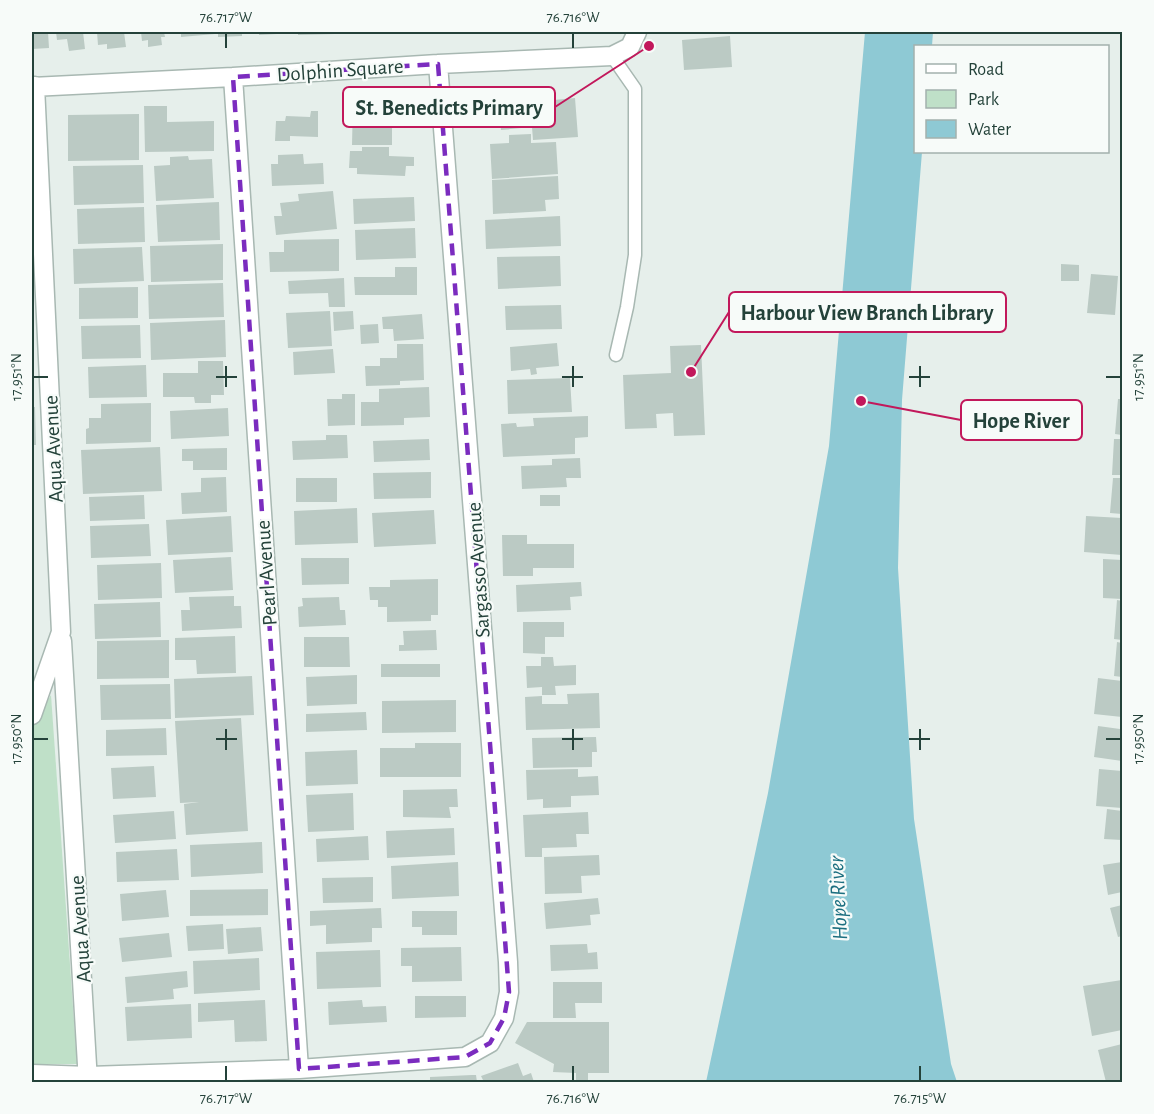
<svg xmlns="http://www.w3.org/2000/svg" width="1154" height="1114" font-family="'Alegreya Sans',sans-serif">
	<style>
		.green { fill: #bfe0c8 }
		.water { fill: #8ec9d4 }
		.building { fill: #bbcac4 }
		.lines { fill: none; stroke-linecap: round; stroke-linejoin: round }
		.lane-casing { stroke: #a8b8b2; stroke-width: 15 }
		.street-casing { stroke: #a8b8b2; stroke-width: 21 }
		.lane { stroke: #fff; stroke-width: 12 }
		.street { stroke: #fff; stroke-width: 18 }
		.marked { fill: none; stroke: #7b2cbf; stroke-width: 4.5; stroke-dasharray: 12 8; stroke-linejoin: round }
		.ticks { fill: none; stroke: #24423a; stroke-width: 2 }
		.labels { text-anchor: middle; stroke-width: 4.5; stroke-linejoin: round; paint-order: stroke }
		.street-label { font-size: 21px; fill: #24423a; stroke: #f7fbf9 }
		.water-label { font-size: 22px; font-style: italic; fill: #1c6f80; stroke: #f7fbf9 }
		.leader { fill: none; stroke: #c2185b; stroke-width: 2 }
		.callout-dot { fill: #c2185b; stroke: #f7fbf9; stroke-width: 2 }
		.callout { fill: #f7fbf9; stroke: #c2185b; stroke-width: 2 }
		.callout-label { font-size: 22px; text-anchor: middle; font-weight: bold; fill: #24423a }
		.neatline { fill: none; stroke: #24423a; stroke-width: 2 }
		.ticks-label { font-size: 15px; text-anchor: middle; fill: #24423a }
	</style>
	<rect width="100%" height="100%" fill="#e6efeb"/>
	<path class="green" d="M 51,695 L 77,1064 L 32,1064 L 32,726 Z"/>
	<path class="water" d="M 865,32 L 933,32 L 932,46 L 916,46 L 916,152 L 922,152 L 902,400 L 898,568 L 914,819 L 951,1064 L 957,1082 L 706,1082 L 768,793 L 829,446 Z"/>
	<path class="building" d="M 32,32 L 48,32 L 49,48 L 32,49 Z
		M 56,32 L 83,32 L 85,49 L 69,51 L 67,39 L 57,40 Z
		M 97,32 L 124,32 L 126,47 L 107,49 L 107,44 L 98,45 Z
		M 141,32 L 164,32 L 165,37 L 161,37 L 162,45 L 148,47 L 148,40 L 142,41 Z
		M 181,32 L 215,32 L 215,34 L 181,37 Z
		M 218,32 L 242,32 L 242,36 L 218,37 Z
		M 259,32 L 295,32 L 295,33 L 259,35 Z
		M 298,32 L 335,32 L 335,34 L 298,35 Z
		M 730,36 L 732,67 L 684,70 L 682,40 Z
		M 575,98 L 578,137 L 533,140 L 532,127 L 501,130 L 499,105 Z
		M 353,101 L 413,101 L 413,126 L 392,126 L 392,145 L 352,145 Z
		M 144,106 L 167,106 L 167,122 L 214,121 L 214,151 L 145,152 Z
		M 311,111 L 318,111 L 318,137 L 290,136 L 290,141 L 275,141 L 276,121 L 285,121 L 286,116 L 310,117 Z
		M 139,114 L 139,160 L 68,161 L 68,115 Z
		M 531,134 L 531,143 L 556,142 L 558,174 L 492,179 L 490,144 L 509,143 L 509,135 Z
		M 362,147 L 389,147 L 389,156 L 414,157 L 414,166 L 406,166 L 405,176 L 357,174 L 357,168 L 349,168 L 350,151 L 362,151 Z
		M 303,154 L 304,164 L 323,163 L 324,184 L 272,186 L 271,164 L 278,164 L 278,155 Z
		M 188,156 L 189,160 L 212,159 L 214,198 L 156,201 L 154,166 L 170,165 L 170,157 Z
		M 143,165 L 144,203 L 74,205 L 73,166 Z
		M 558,176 L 559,199 L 545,200 L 546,211 L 493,214 L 492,180 Z
		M 333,191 L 337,229 L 276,235 L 274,216 L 282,216 L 280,203 L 299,201 L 298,194 Z
		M 414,197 L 415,221 L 354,224 L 353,199 Z
		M 219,202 L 220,240 L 158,242 L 156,205 Z
		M 144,207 L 145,242 L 78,244 L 77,209 Z
		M 560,216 L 561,246 L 486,249 L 485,220 Z
		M 415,228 L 416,258 L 356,260 L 355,230 Z
		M 339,239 L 339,271 L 270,272 L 269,252 L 284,252 L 284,240 Z
		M 223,244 L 223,280 L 151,282 L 150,246 Z
		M 142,247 L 144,281 L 74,284 L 73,249 Z
		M 560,256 L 561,286 L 498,289 L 497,257 Z
		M 1061,264 L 1079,265 L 1079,281 L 1061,281 Z
		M 395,267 L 417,267 L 417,295 L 355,295 L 354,277 L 395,277 Z
		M 1091,274 L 1118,276 L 1115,315 L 1087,313 Z
		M 344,278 L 345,307 L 329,307 L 328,293 L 289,294 L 288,281 Z
		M 223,283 L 224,317 L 149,319 L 148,285 Z
		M 138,287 L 138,318 L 79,319 L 79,288 Z
		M 561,305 L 562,329 L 506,330 L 505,306 Z
		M 330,311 L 332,346 L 288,348 L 286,313 Z
		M 353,311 L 354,329 L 334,331 L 333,312 Z
		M 422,314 L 424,339 L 394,341 L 393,329 L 383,329 L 382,317 Z
		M 225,320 L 226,357 L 151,360 L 150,323 Z
		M 378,324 L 379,343 L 361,344 L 360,325 Z
		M 140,325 L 141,358 L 82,359 L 81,326 Z
		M 557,343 L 559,366 L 536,368 L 537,374 L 531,375 L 530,369 L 511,371 L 510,347 Z
		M 397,344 L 423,344 L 424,380 L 400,381 L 400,385 L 366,386 L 365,366 L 380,366 L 380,358 L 397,358 Z
		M 701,345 L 705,435 L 674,436 L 673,413 L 656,414 L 657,428 L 625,429 L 623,375 L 671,373 L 670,346 Z
		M 333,349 L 335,373 L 294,375 L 293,352 Z
		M 198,361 L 223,361 L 224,395 L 211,395 L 211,403 L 195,403 L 194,397 L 163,397 L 163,373 L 198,373 Z
		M 146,365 L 147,397 L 89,398 L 88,367 Z
		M 570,378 L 572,412 L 508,414 L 507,380 Z
		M 429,387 L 430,417 L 404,418 L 404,425 L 361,426 L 361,402 L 379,402 L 379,389 Z
		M 342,394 L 355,394 L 355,425 L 328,426 L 327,399 L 342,399 Z
		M 1118,399 L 1122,399 L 1122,435 L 1115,434 Z
		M 151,403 L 151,442 L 86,444 L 86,429 L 89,428 L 89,418 L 101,418 L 101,404 Z
		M 32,407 L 35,407 L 36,445 L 32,445 Z
		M 228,408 L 229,436 L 171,439 L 170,411 Z
		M 588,416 L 588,437 L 575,438 L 575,454 L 503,457 L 501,424 L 516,423 L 517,427 L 534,426 L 533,418 Z
		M 326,435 L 347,435 L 348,458 L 293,460 L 292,441 L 326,440 Z
		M 429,439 L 430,460 L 374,462 L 373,441 Z
		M 1114,439 L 1122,439 L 1122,475 L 1112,475 Z
		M 160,447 L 162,491 L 83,494 L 81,450 Z
		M 227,448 L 227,470 L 193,470 L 193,461 L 182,461 L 182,449 Z
		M 580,458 L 581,478 L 566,478 L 567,487 L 522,489 L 521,466 L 552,465 L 552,459 Z
		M 431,472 L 431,498 L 374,499 L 373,473 Z
		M 226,477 L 227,512 L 182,514 L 181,493 L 201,492 L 201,478 Z
		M 296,478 L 337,478 L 337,502 L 296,502 Z
		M 1113,478 L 1122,478 L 1122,514 L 1110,513 Z
		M 144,495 L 145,519 L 90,521 L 89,497 Z
		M 540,495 L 560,495 L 560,506 L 540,506 Z
		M 357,508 L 358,543 L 295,545 L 294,511 Z
		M 434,510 L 436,544 L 374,547 L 372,513 Z
		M 231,516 L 233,552 L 168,555 L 166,520 Z
		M 1086,516 L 1122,518 L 1122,555 L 1084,552 Z
		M 149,524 L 151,556 L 91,558 L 90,526 Z
		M 502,535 L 527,535 L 527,544 L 574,544 L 574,568 L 533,568 L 533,576 L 503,576 Z
		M 231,557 L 233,590 L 175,593 L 173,560 Z
		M 301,558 L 349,558 L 349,584 L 302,585 Z
		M 1103,559 L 1122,560 L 1122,599 L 1103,598 Z
		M 161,563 L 162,598 L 98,600 L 97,565 Z
		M 438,579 L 438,615 L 431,615 L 431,621 L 387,622 L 387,607 L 378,607 L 378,600 L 370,600 L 369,587 L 390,587 L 390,580 Z
		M 581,582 L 582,596 L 570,597 L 571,610 L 517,612 L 516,585 Z
		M 234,596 L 234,606 L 241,606 L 242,628 L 182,631 L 181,610 L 190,610 L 189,597 Z
		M 339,597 L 340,610 L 345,610 L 346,625 L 299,627 L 298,607 L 303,606 L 302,598 Z
		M 1117,600 L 1122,601 L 1122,640 L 1114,639 Z
		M 160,602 L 161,637 L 95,639 L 94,604 Z
		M 523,622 L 564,622 L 564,637 L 545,637 L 545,654 L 523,653 Z
		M 436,630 L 437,650 L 399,651 L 399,645 L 404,645 L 403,631 Z
		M 235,636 L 236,673 L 197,674 L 196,660 L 175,660 L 175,638 Z
		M 304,637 L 349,637 L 350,667 L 304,667 Z
		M 169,640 L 169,678 L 97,679 L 97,641 Z
		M 1117,642 L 1122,643 L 1122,677 L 1114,676 Z
		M 541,657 L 553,657 L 554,666 L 576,665 L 576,685 L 555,686 L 556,695 L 542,695 L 542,687 L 527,688 L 526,666 L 541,666 Z
		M 381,664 L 440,664 L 440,677 L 381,677 Z
		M 357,675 L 357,704 L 307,706 L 306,677 Z
		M 252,676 L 254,715 L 175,718 L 174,679 Z
		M 1098,678 L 1122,681 L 1122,717 L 1094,714 Z
		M 170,684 L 171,719 L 101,720 L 100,685 Z
		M 599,693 L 600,728 L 526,730 L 525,697 L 542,696 L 542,704 L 568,704 L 567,694 Z
		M 456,700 L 456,732 L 382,733 L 382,701 Z
		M 366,712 L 367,730 L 306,732 L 306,714 Z
		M 241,718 L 248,831 L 186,835 L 184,804 L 199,802 L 180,803 L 175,721 Z
		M 1121,720 L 1122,720 L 1122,761 L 1094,757 L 1098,726 L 1120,729 Z
		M 166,728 L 167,755 L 106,756 L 106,730 Z
		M 596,737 L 597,752 L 592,752 L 592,767 L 533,768 L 532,738 Z
		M 415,743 L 461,743 L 461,777 L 380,777 L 380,748 L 415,748 Z
		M 357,750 L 358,784 L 306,786 L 305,752 Z
		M 154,766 L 156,797 L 113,799 L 111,768 Z
		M 578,769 L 578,777 L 598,776 L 599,795 L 571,796 L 571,807 L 543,808 L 543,799 L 527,800 L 526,770 Z
		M 1099,769 L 1122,771 L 1122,808 L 1096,806 Z
		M 457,789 L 458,807 L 449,807 L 451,818 L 403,817 L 403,790 Z
		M 353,793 L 354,830 L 308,832 L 306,795 Z
		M 1107,809 L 1122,811 L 1122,840 L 1104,839 Z
		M 174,811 L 176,839 L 115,843 L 113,815 Z
		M 588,812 L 589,834 L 576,834 L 577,847 L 542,848 L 542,857 L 525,857 L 523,815 Z
		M 454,828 L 455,855 L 387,858 L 386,831 Z
		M 368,836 L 369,860 L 317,862 L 316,839 Z
		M 262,842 L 263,873 L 191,877 L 190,845 Z
		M 177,849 L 179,880 L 117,882 L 116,852 Z
		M 599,855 L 600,875 L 581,876 L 582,893 L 545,894 L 544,857 Z
		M 458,862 L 459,896 L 392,899 L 391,866 Z
		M 1122,862 L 1122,892 L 1108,895 L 1103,865 Z
		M 373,877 L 373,902 L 323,903 L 322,878 Z
		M 268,889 L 268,915 L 190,916 L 190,890 Z
		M 166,890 L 169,917 L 122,921 L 120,894 Z
		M 598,898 L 600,914 L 590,915 L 591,925 L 546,929 L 544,903 Z
		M 1122,905 L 1122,936 L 1118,937 L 1110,908 Z
		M 381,908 L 382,928 L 372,928 L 372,942 L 326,944 L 326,925 L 310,926 L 310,911 Z
		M 412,911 L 457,911 L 457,935 L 422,935 L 422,927 L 412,927 Z
		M 223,924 L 224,949 L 188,951 L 186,926 Z
		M 261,927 L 263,951 L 228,954 L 226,929 Z
		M 169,933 L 172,957 L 122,962 L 119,938 Z
		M 587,944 L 588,953 L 597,952 L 598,969 L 551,971 L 550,945 Z
		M 461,947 L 462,981 L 412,982 L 412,966 L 401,966 L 401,948 Z
		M 380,950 L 381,987 L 317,989 L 316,952 Z
		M 259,958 L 260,990 L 194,994 L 193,961 Z
		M 187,971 L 188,987 L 173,989 L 174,999 L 127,1003 L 125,977 Z
		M 1122,980 L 1122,1030 L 1092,1036 L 1083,986 Z
		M 553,982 L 602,982 L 602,1003 L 575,1003 L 576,1018 L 553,1018 Z
		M 415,996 L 466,996 L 466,1017 L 415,1018 Z
		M 265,1000 L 267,1041 L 235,1042 L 234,1020 L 198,1022 L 198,1003 Z
		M 362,1000 L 363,1007 L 386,1006 L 387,1022 L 329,1025 L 328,1002 Z
		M 191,1004 L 192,1038 L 127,1041 L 125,1007 Z
		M 527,1022 L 609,1022 L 609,1073 L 588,1073 L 588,1082 L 576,1082 L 576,1073 L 553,1072 L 554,1064 L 515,1043 Z
		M 1122,1044 L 1122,1082 L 1106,1082 L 1098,1050 Z
		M 518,1063 L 523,1076 L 531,1073 L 534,1082 L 484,1082 L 481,1076 Z
		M 472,1075 L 476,1075 L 477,1082 L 430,1082 L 430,1077 Z"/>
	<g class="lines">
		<defs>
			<path id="lane" d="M 612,56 L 635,89 L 635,255 L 627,307 L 616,355"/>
			<path id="street" d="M 233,77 L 299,1069
				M 32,87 L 233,77 L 438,64 L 612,56 L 630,47 L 637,32
				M 62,641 L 88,1082
				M 32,715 L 61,632 L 35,86
				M 32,1074 L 89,1076 L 299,1069 L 465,1057 L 490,1043 L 504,1018 L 509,992 L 508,962 L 438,64"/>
		</defs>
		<use href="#lane" class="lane-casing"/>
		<use href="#street" class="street-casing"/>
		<use href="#lane" class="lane"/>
		<use href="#street" class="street"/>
	</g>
	<path class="marked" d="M 438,64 L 509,992 L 504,1018 L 490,1043 L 465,1057 L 299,1069 L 233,77 Z"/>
	<path class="ticks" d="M 226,33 L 226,48M 573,33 L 573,48M 226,366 L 226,387M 573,366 L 573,387M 920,366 L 920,387M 33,377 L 48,377M 216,377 L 237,377M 562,377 L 583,377M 909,377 L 930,377M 1106,377 L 1121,377M 226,729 L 226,750M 573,729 L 573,750M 920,729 L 920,750M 33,739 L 48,739M 216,739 L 237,739M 562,739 L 583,739M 909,739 L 930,739M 1106,739 L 1121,739M 226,1066 L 226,1081M 573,1066 L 573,1081M 920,1066 L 920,1081"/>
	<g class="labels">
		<g class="street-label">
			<text transform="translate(340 70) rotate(-4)" y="7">Dolphin Square</text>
			<text transform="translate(53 449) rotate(-93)" y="7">Aqua Avenue</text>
			<text transform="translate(478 570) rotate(-94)" y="7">Sargasso Avenue</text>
			<text transform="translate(266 573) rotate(-94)" y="7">Pearl Avenue</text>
			<text transform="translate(80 929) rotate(-94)" y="7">Aqua Avenue</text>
		</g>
		<g class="water-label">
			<text transform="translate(837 898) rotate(-93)" y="8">Hope River</text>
		</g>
	</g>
	<path class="leader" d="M649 46L555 107M691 372L729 312M861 401L961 420"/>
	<g class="callout-dot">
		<circle cx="649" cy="46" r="6"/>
		<circle cx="691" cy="372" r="6"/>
		<circle cx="861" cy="401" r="6"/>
	</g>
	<g class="callout">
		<rect x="343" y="87" width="212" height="40" rx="6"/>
		<rect x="729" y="292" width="277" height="40" rx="6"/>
		<rect x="961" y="400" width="121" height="40" rx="6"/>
	</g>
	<g class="callout-label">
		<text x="449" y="115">St. Benedicts Primary</text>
		<text x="867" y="320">Harbour View Branch Library</text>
		<text x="1021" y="428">Hope River</text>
	</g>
	<rect width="1154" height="1114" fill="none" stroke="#f7fbf9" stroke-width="66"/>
	<rect x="914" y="45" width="195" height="108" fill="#f7fbf9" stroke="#a3b1ad" stroke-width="1.5"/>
	<rect x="926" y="64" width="30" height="9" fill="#ffffff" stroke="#a3b1ad" stroke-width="1.5"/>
	<text x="968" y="75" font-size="18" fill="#24423a">Road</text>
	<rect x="926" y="90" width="30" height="18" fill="#bfe0c8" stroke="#a3b1ad" stroke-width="1.5"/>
	<text x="968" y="105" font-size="18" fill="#24423a">Park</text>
	<rect x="926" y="120" width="30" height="18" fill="#8ec9d4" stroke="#a3b1ad" stroke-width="1.5"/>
	<text x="968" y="135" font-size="18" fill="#24423a">Water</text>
	<rect x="33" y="33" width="1088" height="1048" class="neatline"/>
	<g class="ticks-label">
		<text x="226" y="22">76.717°W</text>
		<text x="573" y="22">76.716°W</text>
		<text transform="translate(16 377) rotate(-90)" y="5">17.951°N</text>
		<text transform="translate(1138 377) rotate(-90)" y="5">17.951°N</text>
		<text transform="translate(16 739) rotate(-90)" y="5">17.950°N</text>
		<text transform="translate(1138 739) rotate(-90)" y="5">17.950°N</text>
		<text x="226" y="1103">76.717°W</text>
		<text x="573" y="1103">76.716°W</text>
		<text x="920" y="1103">76.715°W</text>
	</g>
</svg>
